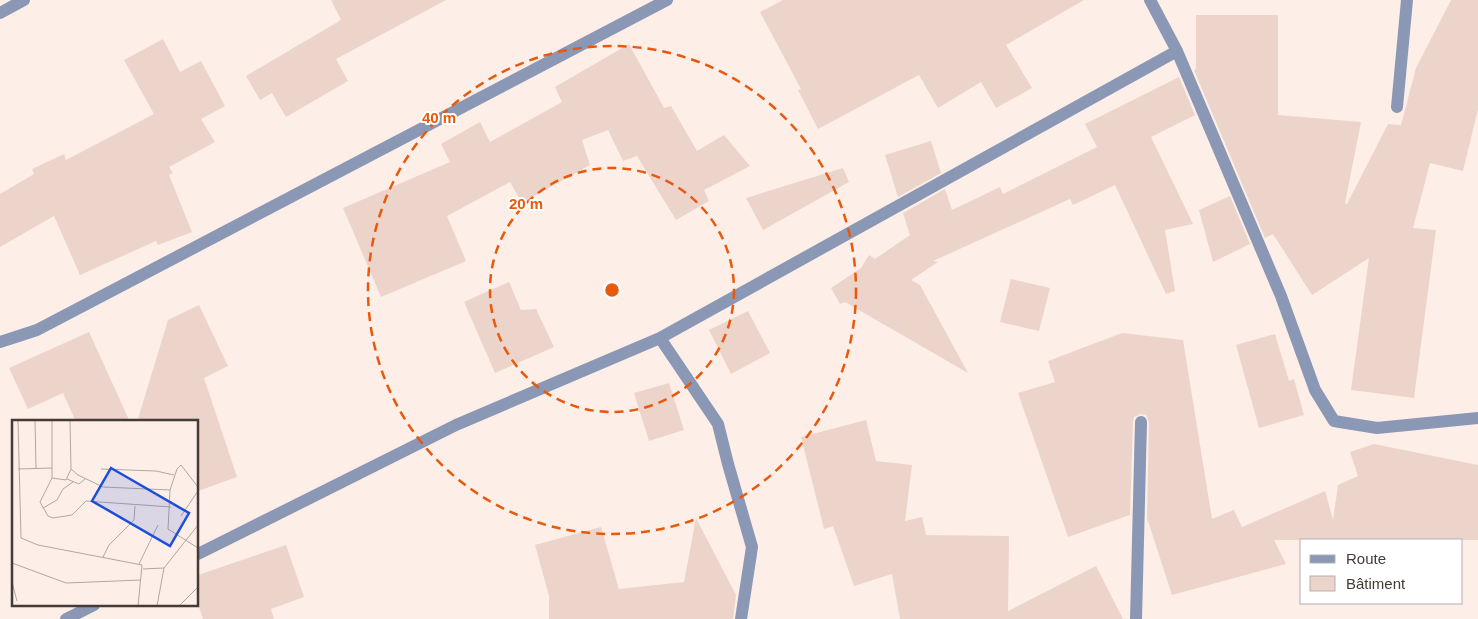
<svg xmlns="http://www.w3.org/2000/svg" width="1478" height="619" font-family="Arial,sans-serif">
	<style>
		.building { fill: #edd4ca }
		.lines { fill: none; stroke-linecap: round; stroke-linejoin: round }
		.minor { stroke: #8a97b5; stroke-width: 12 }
		.ring { fill: none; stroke: #e8590c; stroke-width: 2.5; stroke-dasharray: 9 6 }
		.inset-road { fill: none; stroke: #b3a6a1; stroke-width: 1 }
		.view { fill: #1d4ed8; fill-opacity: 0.15; stroke: #1d4ed8; stroke-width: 2.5 }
		.inset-edge { fill: none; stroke: #443a37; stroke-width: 2.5 }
		.centre { fill: #e8590c; stroke: #fff; stroke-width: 2.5 }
		.ring-label { font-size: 15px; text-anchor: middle; font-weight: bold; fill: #e8590c; stroke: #fff; stroke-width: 4; stroke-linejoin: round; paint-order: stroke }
	</style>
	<rect width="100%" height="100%" fill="#fdeee8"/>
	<path class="building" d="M 331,0 L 446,0 L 336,59 L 348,81 L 286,117 L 272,93 L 260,100 L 246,76 L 341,20 Z
		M 783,0 L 1084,0 L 1006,45 L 1032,88 L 996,108 L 981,82 L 938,108 L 919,75 L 818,129 L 798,90 L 801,89 L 760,12 Z
		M 1451,0 L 1478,0 L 1478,109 L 1463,171 L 1430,163 L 1413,228 L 1436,230 L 1414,398 L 1351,390 L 1369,258 L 1312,295 L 1273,234 L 1265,238 L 1194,70 L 1196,69 L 1196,15 L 1278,15 L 1278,115 L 1361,122 L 1345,203 L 1347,204 L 1388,124 L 1401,125 L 1416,68 Z
		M 163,39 L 180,72 L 201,61 L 225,106 L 201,119 L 215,142 L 169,167 L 173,173 L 169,175 L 192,232 L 158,245 L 156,241 L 80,275 L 54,216 L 0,247 L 0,194 L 34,174 L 32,169 L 64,154 L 66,160 L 154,114 L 124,60 Z
		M 629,44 L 664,108 L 671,106 L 697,151 L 724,135 L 750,166 L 704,190 L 709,201 L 676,220 L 637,156 L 623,161 L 608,130 L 582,140 L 590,165 L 522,203 L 510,182 L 447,216 L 466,261 L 381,297 L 343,208 L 450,162 L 441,144 L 480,122 L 490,142 L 562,102 L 555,87 Z
		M 1179,77 L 1195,115 L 1151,137 L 1193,224 L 1165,230 L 1175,291 L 1166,294 L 1115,185 L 1073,205 L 1070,199 L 933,261 L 938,262 L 911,280 L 920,285 L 968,373 L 845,302 L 840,304 L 831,288 L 861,268 L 869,255 L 875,259 L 910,235 L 903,213 L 945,189 L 952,210 L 1000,187 L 1003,194 L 1097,147 L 1085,124 Z
		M 931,141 L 941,173 L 898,197 L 885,155 Z
		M 843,168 L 849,182 L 763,230 L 746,198 Z
		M 1230,196 L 1250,244 L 1213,262 L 1199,210 Z
		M 1011,279 L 1050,288 L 1039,331 L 1000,322 Z
		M 509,282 L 521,310 L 536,309 L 554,347 L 495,373 L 464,302 Z
		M 199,305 L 228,366 L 204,378 L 237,477 L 198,491 L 198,422 L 137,422 L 168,320 Z
		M 748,311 L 770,353 L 731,374 L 709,330 Z
		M 89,332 L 130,422 L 76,422 L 63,393 L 28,409 L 9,368 Z
		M 1122,333 L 1183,340 L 1212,519 L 1234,510 L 1242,527 L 1325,491 L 1333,520 L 1338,485 L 1358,476 L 1350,452 L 1374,444 L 1478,465 L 1478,540 L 1274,540 L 1286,564 L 1172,595 L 1147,518 L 1149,422 L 1146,415 L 1141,414 L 1134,417 L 1133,422 L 1130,515 L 1068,537 L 1018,393 L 1055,382 L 1048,361 Z
		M 1275,334 L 1289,381 L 1294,379 L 1304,415 L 1259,428 L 1236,345 Z
		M 669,383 L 684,430 L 649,441 L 634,393 Z
		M 866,420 L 876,461 L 912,465 L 905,521 L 922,517 L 926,535 L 1009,536 L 1008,611 L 1096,566 L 1123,619 L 900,619 L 892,574 L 854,586 L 833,526 L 824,529 L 801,437 Z
		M 696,518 L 736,595 L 733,619 L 549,619 L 549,596 L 535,545 L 601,527 L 619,589 L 684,582 Z
		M 286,545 L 304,597 L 271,609 L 274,619 L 203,619 L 198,604 L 198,575 Z"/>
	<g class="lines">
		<path class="minor" d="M 1150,0 L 1177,51 L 1281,296 L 1315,390 L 1334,421 L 1377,428 L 1478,418
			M 0,13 L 24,0
			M 1397,107 L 1407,0
			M 660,338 L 718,424 L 728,464 L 752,547 L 741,619
			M 0,342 L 37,330 L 667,0
			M 198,554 L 456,425 L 660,338 L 1177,51
			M 66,619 L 94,605
			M 1136,619 L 1141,422"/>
	</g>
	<g class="ring">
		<circle cx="612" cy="290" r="122"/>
		<circle cx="612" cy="290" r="244"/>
	</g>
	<g transform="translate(12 420)">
		<rect width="186" height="186" fill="#fdeee8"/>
		<path class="inset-road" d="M 6,1 L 9,118 L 26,125 L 130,145 L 126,186M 23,1 L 24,48M 58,1 L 59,49 L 66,55 L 91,67 L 158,70M 40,48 L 40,58 L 28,82 L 36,96 L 41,98 L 60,95 L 74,81 L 159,87M 6,49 L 40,48 L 40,1M 89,49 L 144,51 L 162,55M 40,58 L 54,60 L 59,49M 55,59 L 67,64 L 73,59M 186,67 L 169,45 L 165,49 L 158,70 L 156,109 L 186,128M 31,88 L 45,80 L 51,69 L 61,62M 169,96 L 186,71M 91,137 L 97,125 L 122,100 L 123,86M 0,143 L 54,163 L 129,160M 127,144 L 146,105M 131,149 L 152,148M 0,162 L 5,181M 145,186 L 152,148 L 186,105M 167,186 L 186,167"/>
		<path class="view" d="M 99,48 L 177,93 L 158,126 L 80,81 Z"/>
		<rect width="186" height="186" class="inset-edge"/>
	</g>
	<circle cx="612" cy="290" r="8" class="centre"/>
	<g class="ring-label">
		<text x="439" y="123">40 m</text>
		<text x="526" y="209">20 m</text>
	</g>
	<rect x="1300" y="539" width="162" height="65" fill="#ffffff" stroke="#b4b0af"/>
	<rect x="1310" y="555" width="25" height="8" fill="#8a97b5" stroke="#b4b0af"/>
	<text x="1346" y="564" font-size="15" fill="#443a37">Route</text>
	<rect x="1310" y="576" width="25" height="15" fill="#edd4ca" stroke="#b4b0af"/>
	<text x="1346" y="589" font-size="15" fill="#443a37">Bâtiment</text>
</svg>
